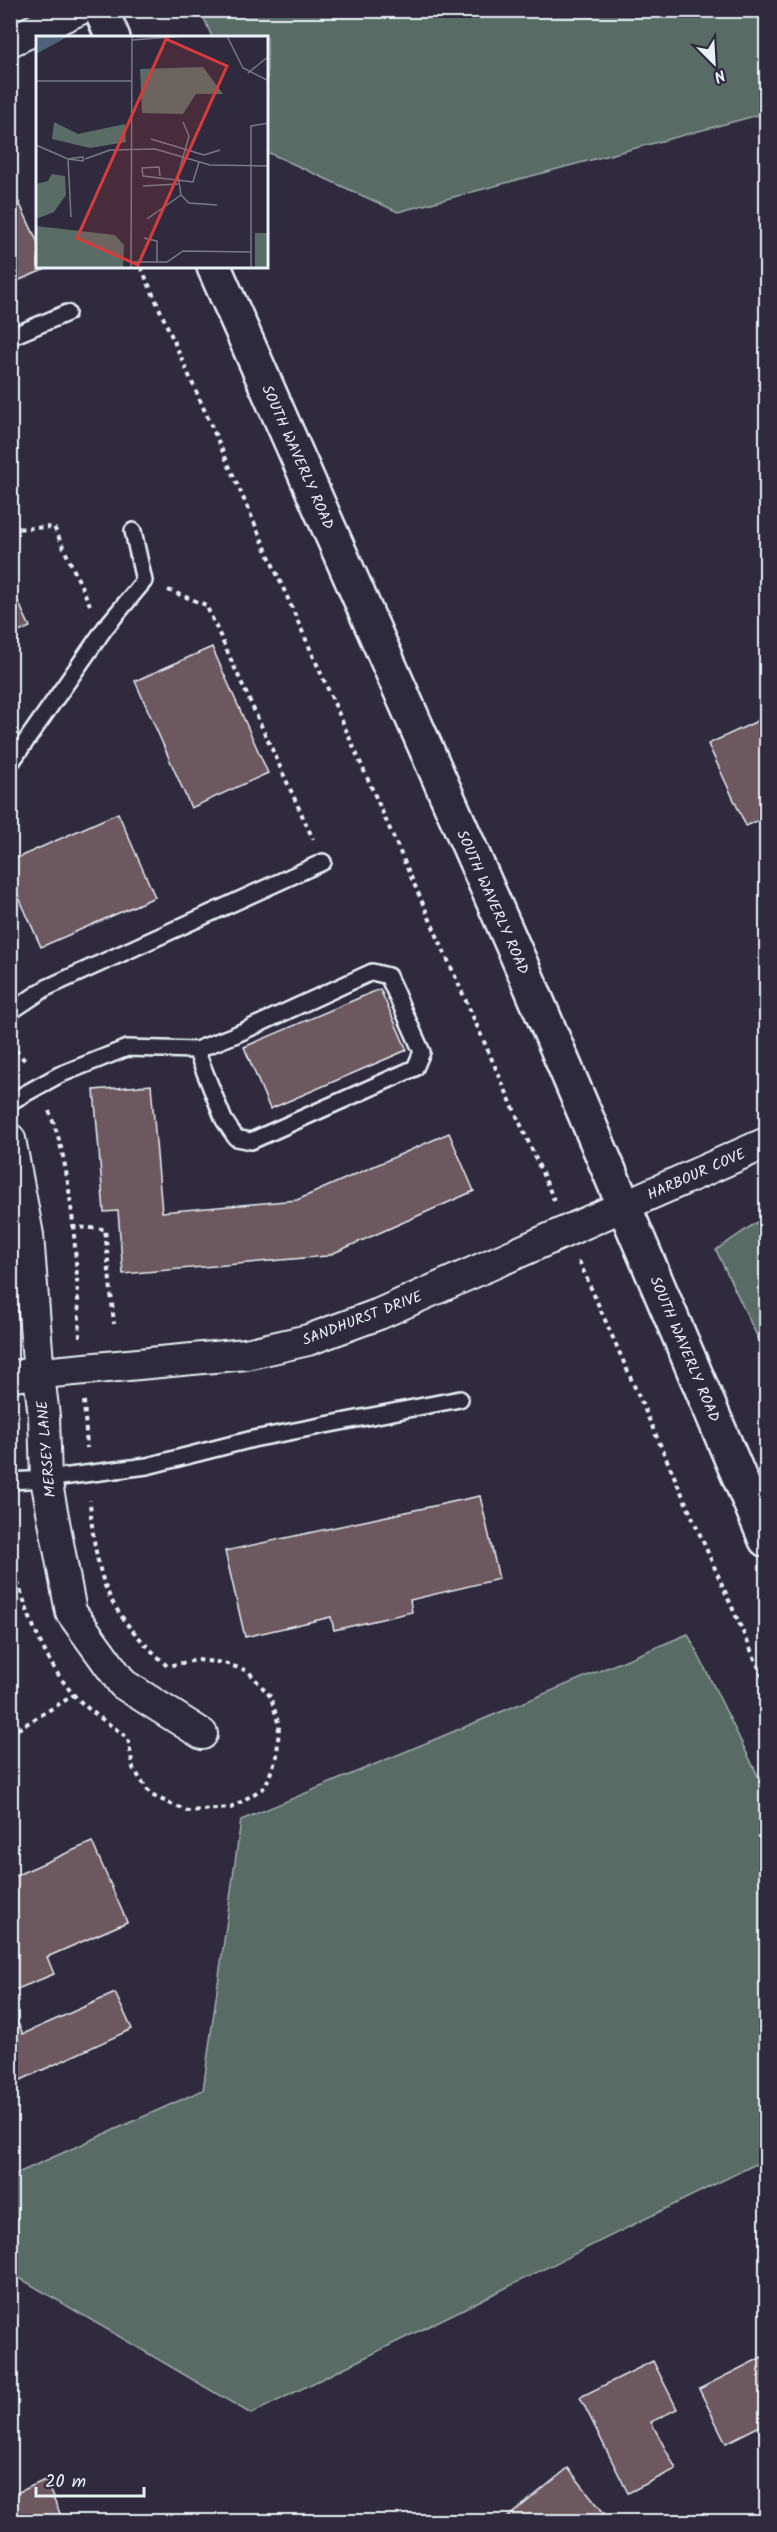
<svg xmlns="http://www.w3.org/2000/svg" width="777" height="2532" font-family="Kalam,sans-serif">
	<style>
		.green { fill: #596c65; stroke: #a0aeae; stroke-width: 1.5 }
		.building { fill: #6e585e; stroke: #e8f1f8; stroke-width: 1.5 }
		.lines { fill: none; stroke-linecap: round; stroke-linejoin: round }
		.service-casing { stroke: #e8f1f8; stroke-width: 20 }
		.minor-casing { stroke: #e8f1f8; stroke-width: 34 }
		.secondary-casing { stroke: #e8f1f8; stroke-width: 38 }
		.path { stroke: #e8f1f8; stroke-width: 4; stroke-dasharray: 4.5 4.5; stroke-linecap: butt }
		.service { stroke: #2f2a3d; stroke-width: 15 }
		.minor { stroke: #2f2a3d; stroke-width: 30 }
		.secondary { stroke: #2f2a3d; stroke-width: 33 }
		.labels { text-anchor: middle; stroke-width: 5; stroke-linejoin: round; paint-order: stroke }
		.street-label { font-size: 15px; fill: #e8f1f8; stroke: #2f2a3d }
		.inset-road { fill: none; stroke: #797a88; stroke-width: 1.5 }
		.view { fill: #d83c3d; fill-opacity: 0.15; stroke: #d83c3d; stroke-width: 3 }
		.inset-edge { fill: none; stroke: #e8f1f8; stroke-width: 3 }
	</style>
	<rect width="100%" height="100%" fill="#2f2a3d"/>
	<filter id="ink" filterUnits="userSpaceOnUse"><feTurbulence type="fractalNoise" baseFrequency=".0167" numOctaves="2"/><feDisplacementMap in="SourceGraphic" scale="12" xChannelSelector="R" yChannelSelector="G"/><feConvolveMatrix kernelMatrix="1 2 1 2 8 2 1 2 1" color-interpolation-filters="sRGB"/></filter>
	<g filter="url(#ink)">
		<path class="green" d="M 201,11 L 766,11 L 766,113 L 398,212 L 267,152 L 267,38 L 212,37 Z
			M 766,1216 L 766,1355 L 716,1250 Z
			M 688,1634 L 766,1792 L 766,2159 L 251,2414 L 11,2273 L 11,2176 L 203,2090 L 241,1820 Z"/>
		<path class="building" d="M 10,183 L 38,243 L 38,267 L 48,268 L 10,284 Z
			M 10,584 L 30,627 L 10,636 Z
			M 212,647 L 268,773 L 191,808 L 135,681 Z
			M 766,717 L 766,817 L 746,826 L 708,744 Z
			M 118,813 L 155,897 L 41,947 L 10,877 L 10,861 Z
			M 380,989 L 407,1050 L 270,1109 L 244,1047 Z
			M 151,1085 L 162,1212 L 297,1200 L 449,1133 L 474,1191 L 327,1256 L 123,1274 L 118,1211 L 104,1212 L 94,1090 Z
			M 480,1496 L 499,1579 L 410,1600 L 412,1612 L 334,1630 L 331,1617 L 245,1637 L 225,1551 Z
			M 92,1842 L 127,1922 L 47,1957 L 54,1974 L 10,1992 L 10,1878 Z
			M 115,1993 L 132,2029 L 10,2085 L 10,2024 L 17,2021 L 23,2034 Z
			M 766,2355 L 766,2423 L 726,2443 L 699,2389 Z
			M 653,2361 L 677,2409 L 651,2422 L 676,2469 L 628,2493 L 580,2397 Z
			M 568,2468 L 604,2513 L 594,2522 L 502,2522 Z
			M 45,2480 L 64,2522 L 10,2522 L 10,2496 Z"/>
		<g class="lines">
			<defs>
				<path id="service" d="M 10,337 L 67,313
					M 10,764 L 105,628 L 144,581 L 133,531
					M 10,1012 L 46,988 L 323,862
					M 10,1102 L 59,1075 L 127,1048 L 196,1050 L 237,1034 L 372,972 L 388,976 L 422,1052 L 415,1068 L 251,1141 L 236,1138 L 224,1120 L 196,1050
					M 10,1481 L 46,1479 L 147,1466 L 253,1439 L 460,1399"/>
				<path id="minor" d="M 10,41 L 78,10
					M 10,1139 L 28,1235 L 39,1375 L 44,1416 L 46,1479 L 71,1612 L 123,1684 L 202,1734
					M 10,1376 L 246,1354 L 308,1340 L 379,1314 L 766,1143"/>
				<path id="secondary" d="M 101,10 L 113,38
					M 214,267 L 531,987 L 766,1540"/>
			</defs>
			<use href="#service" class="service-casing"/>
			<use href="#minor" class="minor-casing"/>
			<use href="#secondary" class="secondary-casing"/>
			<path class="path" d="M 141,267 L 555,1202
				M 10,529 L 54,527 L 90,605
				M 168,590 L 206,605 L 313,839
				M 10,1043 L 27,1063
				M 49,1111 C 75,1171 76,1270 80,1337
				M 72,1227 L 105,1229 L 114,1324
				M 579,1261 L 766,1684
				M 84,1401 L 87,1448
				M 10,1556 C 24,1604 40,1656 73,1694 C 88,1711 110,1724 128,1738 L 133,1768 L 151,1795 L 187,1811 L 231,1808 L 265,1787 L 277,1756 L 279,1726 L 271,1697 L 248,1671 L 224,1663 L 197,1660 L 167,1666 C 145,1644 122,1623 109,1595 C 97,1570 91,1527 90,1500
				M 10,1734 L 74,1695"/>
			<use href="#service" class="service"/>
			<use href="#minor" class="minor"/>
			<use href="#secondary" class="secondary"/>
		</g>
	</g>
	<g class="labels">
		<g class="street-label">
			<text transform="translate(298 457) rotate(66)" y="5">SOUTH WAVERLY ROAD</text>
			<text transform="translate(493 902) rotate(66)" y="5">SOUTH WAVERLY ROAD</text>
			<text transform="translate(696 1174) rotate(-24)" y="5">HARBOUR COVE</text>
			<text transform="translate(362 1318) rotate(-21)" y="5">SANDHURST DRIVE</text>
			<text transform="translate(685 1349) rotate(67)" y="5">SOUTH WAVERLY ROAD</text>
			<text transform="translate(46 1449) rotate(-95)" y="5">MERSEY LANE</text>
		</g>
	</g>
	<g transform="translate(36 36)">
		<rect width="232" height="232" fill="#2f2a3d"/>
		<path d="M 167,31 L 187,58 L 160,58 L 147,78 L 106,77 L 104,33 ZM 18,86 L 42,98 L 89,88 L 90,106 L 54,112 L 16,103 ZM 16,138 L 29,140 L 30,159 L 18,176 L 0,183 L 0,148 L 12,145 ZM 0,190 L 79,199 L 88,209 L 87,232 L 0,232 ZM 219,197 L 232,197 L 232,232 L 219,232 Z" fill="#596c65"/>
		<path d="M 0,0 L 33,0 L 0,18 Z" fill="#4d6278"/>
		<path class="inset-road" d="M 191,0 L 207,32 L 233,45M 96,4 L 148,0M 212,37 L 233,20M 0,45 L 96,45M 147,86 L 153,100 L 142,139 L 145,159 L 153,167 L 181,169M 115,103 L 168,119 L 184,114M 0,109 L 32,123 L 35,181M 47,121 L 47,125 L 32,123 L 38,122 ZM 49,123 L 74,114 L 119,113 L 174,129 L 233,130M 124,140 L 123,131 L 106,132 L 107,140 L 157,146 L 163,126M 107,150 L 142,148M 111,183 L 145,159M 108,202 L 121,205 L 121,226M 95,226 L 131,226 L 147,215 L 215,216M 95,232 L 96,0M 215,232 L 215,90 L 233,87"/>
		<path class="view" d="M 130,3 L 191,30 L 102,229 L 41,202 Z"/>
		<rect width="232" height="232" class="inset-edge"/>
	</g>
	<rect width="777" height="2532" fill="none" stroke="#2f2a3d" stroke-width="36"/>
	<rect x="18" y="18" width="741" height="2496" fill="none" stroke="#e8f1f8" stroke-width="2" filter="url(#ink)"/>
	<g transform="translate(714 63) rotate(156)" stroke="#2f2a3d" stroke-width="4.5" paint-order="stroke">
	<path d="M0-4.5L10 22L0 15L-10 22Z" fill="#e8f1f8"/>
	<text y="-9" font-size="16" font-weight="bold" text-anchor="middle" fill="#e8f1f8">N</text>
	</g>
	<path d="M36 2487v9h108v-9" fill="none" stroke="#e8f1f8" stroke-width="3"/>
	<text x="45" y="2487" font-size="18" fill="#e8f1f8" stroke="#2f2a3d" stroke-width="4.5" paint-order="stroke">20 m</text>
</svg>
